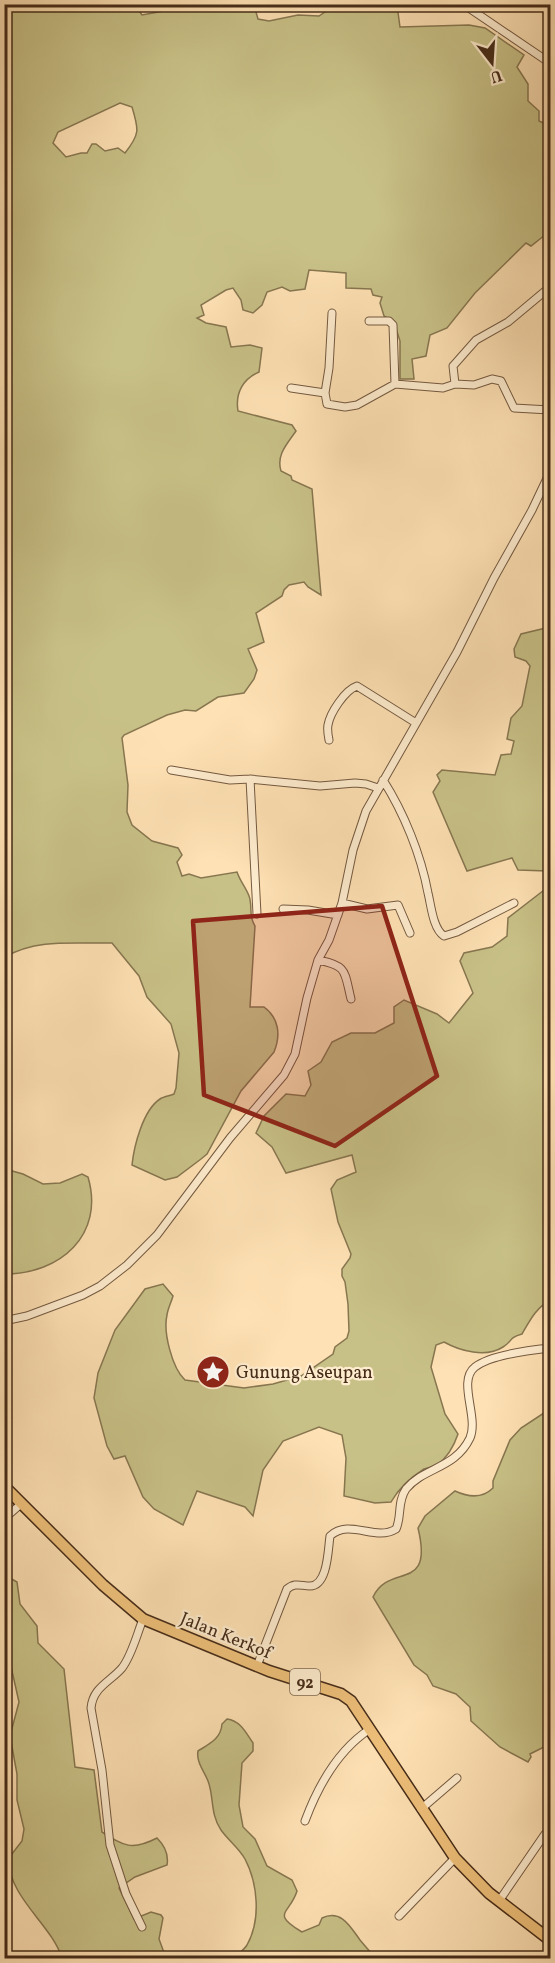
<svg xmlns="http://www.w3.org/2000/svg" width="555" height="1963" font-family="Vollkorn,serif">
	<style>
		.green { fill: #c8c187; stroke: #877650; stroke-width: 1.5; fill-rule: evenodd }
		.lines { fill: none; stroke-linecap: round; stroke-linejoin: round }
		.minor-casing { stroke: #745940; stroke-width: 9 }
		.primary-casing { stroke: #462c19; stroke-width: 13 }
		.minor { stroke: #feecce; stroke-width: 7 }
		.primary { stroke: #efc07a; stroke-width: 10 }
		.marked { fill: #8f2418; fill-opacity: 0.2; stroke: #8f2418; stroke-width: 4.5; stroke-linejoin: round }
		.labels { text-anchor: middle; stroke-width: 4.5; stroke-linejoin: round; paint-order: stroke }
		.shield { fill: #feecce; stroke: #7d664f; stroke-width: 1.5 }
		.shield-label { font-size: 16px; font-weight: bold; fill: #462c19 }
		.poi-label { font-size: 18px; fill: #462c19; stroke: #feecce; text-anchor: start }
		.street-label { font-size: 18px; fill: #462c19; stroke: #feecce }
	</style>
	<rect width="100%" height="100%" fill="#fee1b4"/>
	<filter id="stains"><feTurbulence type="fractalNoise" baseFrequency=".00333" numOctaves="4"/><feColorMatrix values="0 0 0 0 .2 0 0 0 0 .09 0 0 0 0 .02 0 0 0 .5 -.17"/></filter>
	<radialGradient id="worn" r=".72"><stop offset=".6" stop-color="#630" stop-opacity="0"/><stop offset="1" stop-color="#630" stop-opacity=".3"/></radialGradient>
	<path class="green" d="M 4,5 L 135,5 L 142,15 L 164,11 L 170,5 L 254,5 L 258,19 L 269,21 L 298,15 L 319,16 L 335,5 L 397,5 L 400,27 L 469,25 L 485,28 L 524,55 L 517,67 L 528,84 L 528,101 L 539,111 L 539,121 L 550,126 L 550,231 L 531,246 L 526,243 L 475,293 L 447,328 L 430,335 L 426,356 L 412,359 L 414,379 L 400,379 L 400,341 L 394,322 L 384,316 L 380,303 L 382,297 L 373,295 L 371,289 L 346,288 L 346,273 L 309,270 L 305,289 L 290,291 L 282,287 L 267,292 L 262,305 L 253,313 L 243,310 L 241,300 L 233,288 L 226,290 L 201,305 L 204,315 L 197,318 L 206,323 L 226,327 L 231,347 L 250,345 L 262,348 L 259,372 C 243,379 235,393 238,411 L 292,425 L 296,431 C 287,444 276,455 281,471 L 291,476 L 292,480 L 312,489 L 321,595 L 308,587 L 304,582 L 289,585 L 284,590 L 282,596 L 256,613 L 264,642 L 248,649 L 257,670 L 254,679 L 244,693 L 218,697 L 196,711 L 185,710 L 167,715 L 124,735 L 122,738 L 128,785 L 127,812 L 132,825 L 152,841 L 178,848 L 182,855 L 177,862 L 182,876 L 189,874 L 201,878 L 237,872 C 240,881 246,888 249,896 C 253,906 248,916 255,926 L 250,1007 L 264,1007 C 279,1018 281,1035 274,1052 L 241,1091 L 207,1154 L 201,1159 L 177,1177 L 165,1180 L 132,1165 C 134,1146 143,1110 160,1099 C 163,1097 169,1096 174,1094 L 176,1088 L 179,1053 L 171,1024 L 147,997 L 139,976 L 112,943 C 75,944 38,938 5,957 ZM 120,103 L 132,107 C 139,130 140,134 125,153 L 118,148 L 105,151 L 96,144 L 92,144 L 87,153 L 81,153 L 66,157 L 53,143 L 58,132 Z
		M 550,627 L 550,1301 C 537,1306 529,1322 522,1334 C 508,1338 513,1341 503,1347 C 486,1358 460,1351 444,1342 L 436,1345 L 431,1367 L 445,1414 L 458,1434 C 454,1446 448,1457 437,1465 C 434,1467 429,1467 424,1469 C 410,1478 399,1488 391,1502 L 375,1503 L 344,1496 L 346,1458 L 342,1435 L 319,1427 L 283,1441 L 263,1470 L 253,1516 L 245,1507 L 197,1491 L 183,1525 L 154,1509 L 143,1497 L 125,1456 L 114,1459 L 107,1446 L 94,1398 L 98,1373 L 115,1330 L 145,1289 L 163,1284 L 173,1296 C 171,1303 168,1308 167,1315 C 163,1332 172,1368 185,1380 L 244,1388 L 273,1384 L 301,1376 L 333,1354 L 335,1347 L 347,1338 L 349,1331 L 348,1304 L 345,1282 L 342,1276 L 342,1269 L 350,1258 L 351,1254 L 338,1222 L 331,1189 L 337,1180 L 356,1172 L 352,1155 L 286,1173 L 272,1147 L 256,1133 L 264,1116 L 286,1094 L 305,1096 L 311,1085 L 308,1071 L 321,1062 L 332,1042 L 351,1033 L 375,1033 L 394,1023 L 394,1007 L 404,1000 L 437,1014 L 449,1023 L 473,993 L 460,961 L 464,953 L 492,947 L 507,936 L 508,918 L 548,887 L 547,871 L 518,870 L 512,858 L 467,871 L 433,792 L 440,781 L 437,775 L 442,770 L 495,775 L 501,755 L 511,754 L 514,741 L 507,739 L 511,718 L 522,706 L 530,666 L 526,661 L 515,657 L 514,649 L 521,634 Z
		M 5,1169 L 23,1174 L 43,1184 L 60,1183 L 82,1174 L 88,1177 C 105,1235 60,1274 5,1274 Z
		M 550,1409 L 550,1744 L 530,1754 L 531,1757 L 528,1762 L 500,1747 L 471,1721 L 470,1707 L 456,1694 L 433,1686 L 427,1675 L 414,1665 L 373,1597 C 389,1562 434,1594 418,1528 L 425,1516 L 455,1491 C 468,1497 482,1499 493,1488 L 493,1481 L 510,1440 L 521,1428 Z
		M 4,1578 L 10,1578 L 17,1582 L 20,1604 L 37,1626 L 38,1643 L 64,1669 L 75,1767 L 94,1770 L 102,1832 C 124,1846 132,1851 157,1838 C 165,1846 169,1854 167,1865 L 135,1877 L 119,1888 L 134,1919 L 151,1912 L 161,1915 L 163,1918 L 159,1939 L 166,1958 L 62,1958 C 51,1924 10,1899 8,1859 L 22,1841 L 24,1829 L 17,1800 L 17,1774 L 10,1736 L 19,1702 L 5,1640 Z
		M 227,1719 C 241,1721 246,1733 253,1743 L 253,1751 L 242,1763 L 239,1805 L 243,1827 L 255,1839 L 267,1866 L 292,1880 L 297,1891 C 290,1914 270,1913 302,1932 L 319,1925 L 322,1918 C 341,1909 350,1926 360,1940 C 365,1946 370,1952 376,1958 L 234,1958 C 238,1954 244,1950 247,1945 C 261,1920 258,1884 245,1859 C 239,1848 228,1840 221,1830 C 210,1814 214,1796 208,1781 C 204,1771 196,1762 198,1751 C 209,1744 221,1739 222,1724 Z"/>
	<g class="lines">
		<defs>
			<path id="minor" d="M 463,4 L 550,63
				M 538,4 L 550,13
				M 332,313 L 329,368 L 325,393 L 327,404 L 345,407 L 357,405 L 395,384 L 443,388 L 455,384 L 474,385 L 492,379 L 501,381 L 514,408 L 550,410
				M 369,321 L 389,321 L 393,325 L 395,384
				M 455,384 L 453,366 L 476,340 L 508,322 L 550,287
				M 291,388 L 325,393
				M 329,740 C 328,735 327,730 328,725 C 330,713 345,690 357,686 L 416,723
				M 171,770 L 230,780 L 250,779 L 320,786 L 355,783 L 366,784 L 378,788
				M 250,779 L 257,914
				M 383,780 C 404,813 421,855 428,893 C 431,905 433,929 444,936 L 457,932 L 514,903
				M 342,903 L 367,909 L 398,905 L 410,933
				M 283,909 L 308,910 L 338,915
				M 318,960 C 348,966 344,971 351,999
				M 4,1321 L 27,1316 L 83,1295 L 100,1286 L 127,1265 L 157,1235 L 230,1138 L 284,1075 L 295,1054 L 307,998 L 318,960 L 329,940 L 342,903 L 353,850 L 366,811 L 457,652 L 494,578 L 532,510 L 550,472
				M 4,1519 L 22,1503
				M 257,1666 L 287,1589 C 295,1582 301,1586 310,1586 C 328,1586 328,1549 330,1536 C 350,1518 375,1542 396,1529 C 402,1516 397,1502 406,1489 C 424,1467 455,1469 470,1438 C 479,1417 457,1381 475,1367 C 490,1355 531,1350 550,1348
				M 421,1809 L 457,1778
				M 305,1821 C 318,1786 338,1750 370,1729
				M 499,1901 L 545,1834
				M 399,1916 L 455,1858
				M 142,1927 L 126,1894 L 110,1845 L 102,1770 L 91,1708 C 93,1687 110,1682 122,1668 C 132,1655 137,1634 143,1619"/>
			<path id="primary" d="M 4,1486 L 103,1585 L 143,1619 L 269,1671 L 341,1694 L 351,1701 L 455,1858 L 489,1893 L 550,1940"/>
		</defs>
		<use href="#minor" class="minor-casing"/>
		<use href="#primary" class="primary-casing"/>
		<use href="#minor" class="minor"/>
		<use href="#primary" class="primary"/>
	</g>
	<path class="marked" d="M 382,906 L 437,1076 L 335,1146 L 204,1095 L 193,921 Z"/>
	<defs>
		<symbol id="sight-disc" viewBox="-11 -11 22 22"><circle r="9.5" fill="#8f2418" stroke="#feecce"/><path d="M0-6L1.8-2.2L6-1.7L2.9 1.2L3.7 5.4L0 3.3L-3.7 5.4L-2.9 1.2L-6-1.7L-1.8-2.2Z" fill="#fff"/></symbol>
	</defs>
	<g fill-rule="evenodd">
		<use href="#sight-disc" x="194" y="1353" width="38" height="38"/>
	</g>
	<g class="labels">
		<rect class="shield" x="290" y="1669" width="30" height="26" rx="4.5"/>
		<g class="shield-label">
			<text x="305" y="1688">92</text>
		</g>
		<g class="poi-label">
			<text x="236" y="1378">Gunung Aseupan</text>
		</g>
		<g class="street-label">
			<text transform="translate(226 1635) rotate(22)" y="6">Jalan Kerkof</text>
		</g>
	</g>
	<rect width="555" height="1963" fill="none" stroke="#fee1b4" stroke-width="24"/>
	<rect x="6" y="6" width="543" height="1951" fill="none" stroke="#462c19" stroke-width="3"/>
	<rect x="12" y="12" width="531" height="1939" fill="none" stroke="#462c19" stroke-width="1.5"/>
	<g transform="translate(492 63) rotate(163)" stroke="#feecce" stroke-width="4.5" paint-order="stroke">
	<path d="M0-4.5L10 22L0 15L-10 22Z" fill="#462c19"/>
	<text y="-9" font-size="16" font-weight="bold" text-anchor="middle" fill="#462c19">U</text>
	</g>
	<rect width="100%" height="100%" filter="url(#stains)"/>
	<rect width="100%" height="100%" fill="url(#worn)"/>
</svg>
